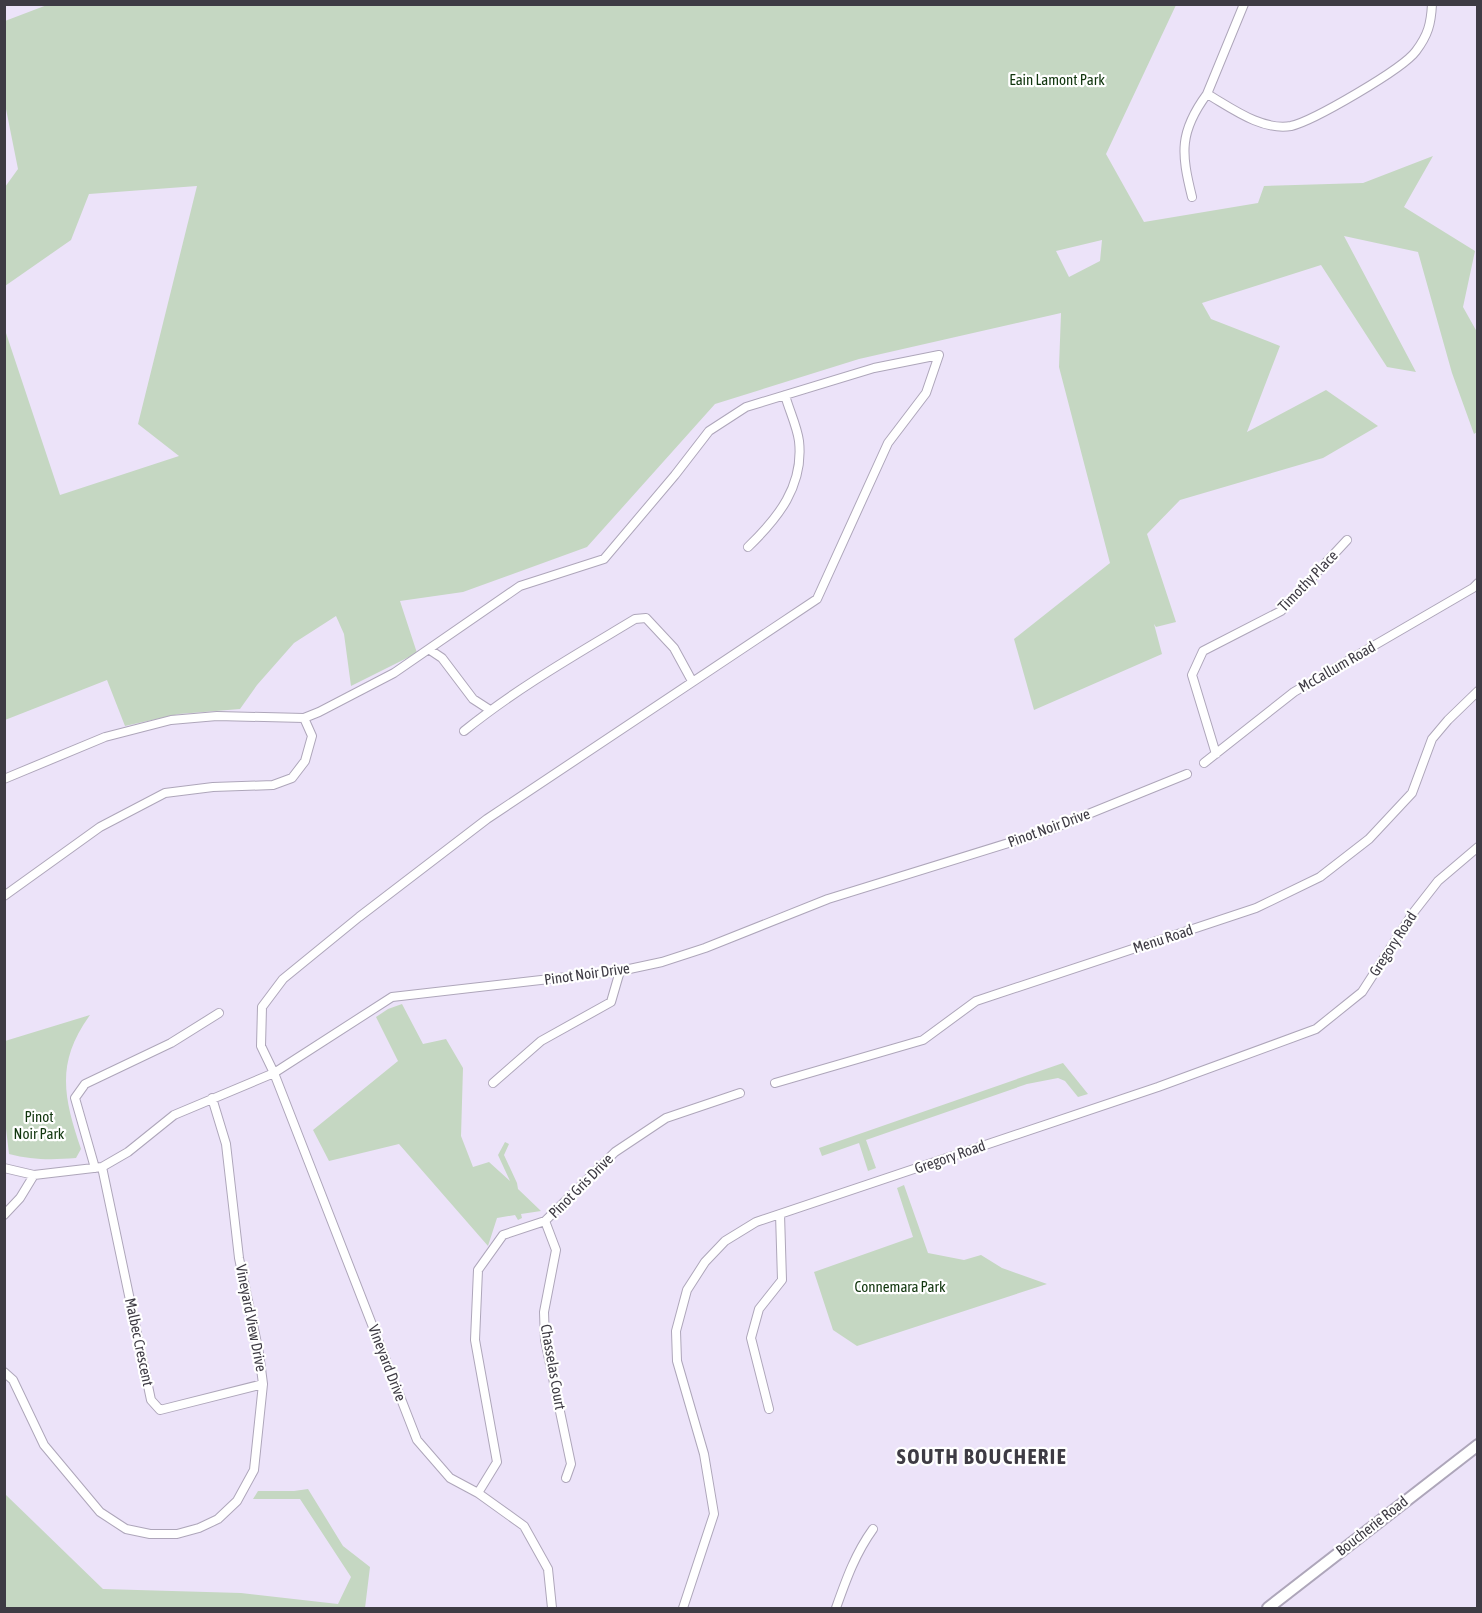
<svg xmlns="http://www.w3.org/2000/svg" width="1482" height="1613" font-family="'Asap Condensed',sans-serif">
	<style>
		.green { fill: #c5d7c2; fill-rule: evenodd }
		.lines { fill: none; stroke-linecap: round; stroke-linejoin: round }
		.street-casing { stroke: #aea6ba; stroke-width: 10 }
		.secondary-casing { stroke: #aea6ba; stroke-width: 14 }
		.street { stroke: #fff; stroke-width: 8 }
		.secondary { stroke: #fff; stroke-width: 10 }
		.labels { text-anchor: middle; stroke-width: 4.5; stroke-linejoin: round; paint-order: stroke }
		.park-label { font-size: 15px; fill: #11360e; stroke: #fff }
		.street-label { font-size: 15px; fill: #3e3b44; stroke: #fff }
		.district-label { font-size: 21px; font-weight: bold; letter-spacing: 1.5px; fill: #3e3b44; stroke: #fff }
	</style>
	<rect width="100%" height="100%" fill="#ece3f9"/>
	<path class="green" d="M 47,5 L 1176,5 L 1106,154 L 1144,222 L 1258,203 L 1264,186 L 1363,183 L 1433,156 L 1404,207 L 1475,251 L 1463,307 L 1477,332 L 1477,432 L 1474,434 L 1452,373 L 1418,252 L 1344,236 L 1416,372 L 1387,367 L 1321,265 L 1202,303 L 1211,319 L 1280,346 L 1247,432 L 1326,390 L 1378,426 L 1323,458 L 1180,500 L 1147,534 L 1176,622 L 1156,627 L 1154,624 L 1162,654 L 1034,710 L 1014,639 L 1110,563 L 1059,367 L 1061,313 L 859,359 L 715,404 L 587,547 L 463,592 L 400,601 L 417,653 L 351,686 L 344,634 L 336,616 L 294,643 L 257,685 L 240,709 L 179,714 L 125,726 L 107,680 L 5,720 L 4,327 L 60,495 L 179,456 L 138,424 L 197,186 L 89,194 L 71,240 L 5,286 L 5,187 L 18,169 L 5,104 L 5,21 ZM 1102,240 L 1100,261 L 1069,277 L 1056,251 Z
		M 402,1004 L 423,1044 L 446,1039 L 463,1068 L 461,1136 L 473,1167 L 489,1162 L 510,1181 L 498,1155 L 505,1142 L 509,1144 L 504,1155 L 517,1183 L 518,1189 L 541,1211 L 521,1214 L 522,1218 L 518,1220 L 515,1215 L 497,1218 L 488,1246 L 399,1144 L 329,1161 L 313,1130 L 398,1061 L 376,1017 L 388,1009 Z
		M 90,1015 C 55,1063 64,1098 81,1149 L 76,1158 C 52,1160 32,1160 9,1154 L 4,1112 L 5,1041 Z
		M 1063,1063 L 1088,1094 L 1078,1097 L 1065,1081 L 1058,1078 L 1027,1084 L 866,1140 L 876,1168 L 868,1171 L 859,1143 L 822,1156 L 819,1148 Z
		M 904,1185 L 928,1253 L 964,1260 L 981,1255 L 1002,1268 L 1047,1284 L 857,1346 L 833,1330 L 814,1272 L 913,1237 L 897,1188 Z
		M 308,1489 L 343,1546 L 370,1567 L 365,1608 L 5,1608 L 5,1494 L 103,1589 L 241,1593 L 338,1604 L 351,1577 L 300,1499 L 253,1499 L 258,1491 L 294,1491 Z"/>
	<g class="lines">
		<defs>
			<path id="street" d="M 1244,4 L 1207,94 C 1230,107 1261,131 1291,126 C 1313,121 1403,69 1416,51 C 1428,35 1431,24 1432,4
				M 1192,197 C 1181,153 1179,132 1207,94
				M 748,547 C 778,518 804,486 799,441 C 797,426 789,410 785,395
				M 430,650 L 442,658 L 473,699 L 490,710
				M 464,731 C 517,688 577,654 635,619 L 646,618 L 674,648 L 692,681
				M 1216,754 L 1192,675 L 1203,651 L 1281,611 L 1347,540
				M 1204,763 L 1294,692 L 1473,588 L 1478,583
				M 4,779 L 105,737 L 171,720 L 217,716 L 304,718 L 319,712 L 394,673 L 520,586 L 604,559 L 675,475 L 709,431 L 746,407 L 874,368 L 939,355 L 926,393 L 888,443 L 817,599 L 487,819 L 359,917 L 283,979 L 262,1007 L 261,1046 L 274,1073 L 417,1440 L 450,1478 L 478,1493 L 524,1526 L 548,1569 L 552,1608
				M 4,896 L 100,827 L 165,793 L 213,787 L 273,785 L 292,778 L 305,761 L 312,736 L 304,718
				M 493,1083 L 541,1041 L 611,1002 L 620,971
				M 775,1083 L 923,1040 L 976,1001 L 1256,908 L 1320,877 L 1369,839 L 1412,793 L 1432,739 L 1448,720 L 1478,691
				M 102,1167 L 151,1400 L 160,1410 L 263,1384
				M 4,1168 L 34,1175 L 102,1167 L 128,1152 L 174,1115 L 274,1073 L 392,997 L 620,971 L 662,962 L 705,948 L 828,899 L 1044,832 L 1187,774
				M 95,1168 L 75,1098 L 85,1084 L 171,1043 L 219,1013
				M 4,1215 L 20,1198 L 34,1175
				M 545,1221 L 556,1250 L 544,1312 L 545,1340 L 571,1464 L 566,1478
				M 4,1372 L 13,1380 L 44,1445 L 100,1512 L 126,1529 L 150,1534 L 177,1534 L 199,1528 L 218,1519 L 237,1501 L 254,1470 L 263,1384 L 259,1353 L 239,1258 L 226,1144 L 212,1098
				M 769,1409 L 751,1338 L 759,1309 L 782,1280 L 780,1214
				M 478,1493 L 497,1462 L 475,1340 L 478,1270 L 503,1235 L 545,1221 L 615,1152 L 666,1118 L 740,1093
				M 683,1608 L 714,1514 L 704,1454 L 677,1361 L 676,1331 L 687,1290 L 705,1262 L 725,1241 L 756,1222 L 1158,1087 L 1316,1029 L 1362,992 L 1413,913 L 1438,881 L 1478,847
				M 836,1608 C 846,1580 855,1554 873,1529"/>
			<path id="secondary" d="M 1268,1608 L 1478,1445"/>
		</defs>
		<use href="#street" class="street-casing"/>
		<use href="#secondary" class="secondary-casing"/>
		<use href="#street" class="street"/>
		<use href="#secondary" class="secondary"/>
	</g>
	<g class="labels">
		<g class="park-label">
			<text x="1057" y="85">Eain Lamont Park</text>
			<text x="39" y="1122">Pinot<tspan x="39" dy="17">Noir Park</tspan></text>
			<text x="900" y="1292">Connemara Park</text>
		</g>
		<g class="street-label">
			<text transform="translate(1308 581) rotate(-46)" y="5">Timothy Place</text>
			<text transform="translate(1337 667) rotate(-30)" y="5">McCallum Road</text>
			<text transform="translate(1049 828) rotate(-20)" y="5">Pinot Noir Drive</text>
			<text transform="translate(1163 939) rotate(-18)" y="5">Menu Road</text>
			<text transform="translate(1393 944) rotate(-57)" y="5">Gregory Road</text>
			<text transform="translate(587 974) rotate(-8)" y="5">Pinot Noir Drive</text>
			<text transform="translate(950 1157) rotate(-19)" y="5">Gregory Road</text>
			<text transform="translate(581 1186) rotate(-45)" y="5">Pinot Gris Drive</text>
			<text transform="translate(251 1318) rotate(79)" y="5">Vineyard View Drive</text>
			<text transform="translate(139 1342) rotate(78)" y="5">Malbec Crescent</text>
			<text transform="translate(387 1363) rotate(69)" y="5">Vineyard Drive</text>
			<text transform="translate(553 1367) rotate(80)" y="5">Chasselas Court</text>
			<text transform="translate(1372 1526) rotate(-38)" y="5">Boucherie Road</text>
		</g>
		<g class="district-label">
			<text x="982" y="1464">SOUTH BOUCHERIE</text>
		</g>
	</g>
	<rect width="1482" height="1613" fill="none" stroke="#3e3b44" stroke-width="12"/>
</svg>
